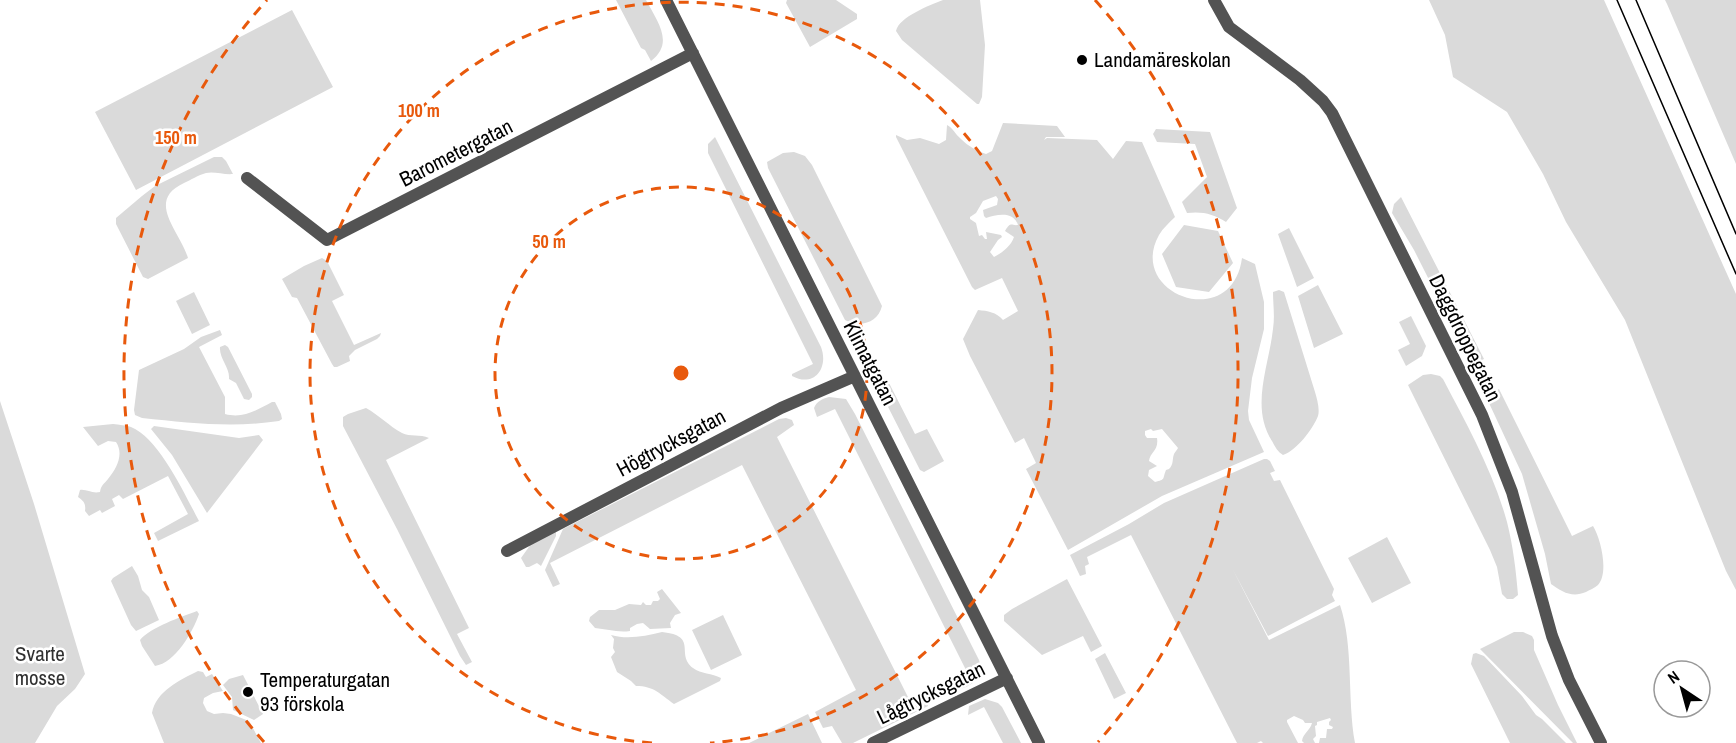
<svg xmlns="http://www.w3.org/2000/svg" width="1736" height="743" font-family="'Archivo Narrow',sans-serif">
	<style>
		.green { fill: #dadada; fill-rule: evenodd }
		.lines { fill: none; stroke-linecap: round; stroke-linejoin: round }
		.minor { stroke: #535353; stroke-width: 12 }
		.tram { stroke: #000; stroke-width: 1.5 }
		.ring { fill: none; stroke: #e8590c; stroke-width: 3; stroke-dasharray: 10 8 }
		.poi-dot { fill: #000; stroke: #fff; stroke-width: 2 }
		.labels { text-anchor: middle; stroke-width: 5; stroke-linejoin: round; paint-order: stroke }
		.poi-label { font-size: 21px; fill: #000; stroke: #fff; text-anchor: start }
		.street-label { font-size: 21px; fill: #000; stroke: #fff }
		.park-label { font-size: 21px; fill: #313131; stroke: #fff }
		.centre { fill: #e8590c; stroke: #fff; stroke-width: 3 }
		.ring-label { font-size: 18px; text-anchor: middle; font-weight: bold; fill: #e8590c; stroke: #fff; stroke-width: 5; stroke-linejoin: round; paint-order: stroke }
	</style>
	<rect width="100%" height="100%" fill="#fff"/>
	<path class="green" d="M 616,0 L 646,0 C 657,21 675,43 651,61 L 645,50 L 641,48 Z
		M 787,0 L 836,0 L 857,14 L 857,19 L 810,47 L 786,3 Z
		M 943,0 L 980,0 L 985,45 L 982,97 L 979,104 L 977,104 L 902,40 L 896,31 C 899,17 930,5 943,0 Z
		M 1429,0 L 1604,0 L 1736,294 L 1736,590 L 1726,571 L 1625,320 L 1566,222 L 1543,174 L 1507,112 L 1453,77 L 1445,35 Z
		M 1665,0 L 1736,0 L 1736,164 L 1667,4 Z
		M 292,10 L 333,87 L 136,190 L 95,112 Z
		M 1003,123 L 1057,126 L 1065,137 L 1046,137 L 1044,140 L 1047,138 L 1097,140 L 1113,159 L 1126,141 L 1142,142 L 1175,217 C 1169,223 1163,228 1159,235 C 1126,294 1232,333 1242,258 L 1255,264 L 1264,302 L 1264,329 L 1252,378 L 1248,411 L 1249,420 L 1264,452 L 1162,496 L 1068,550 L 1026,469 L 1036,463 L 1024,438 L 1015,443 L 970,356 L 963,339 L 978,310 C 988,311 996,312 1003,320 L 1018,311 L 1002,278 L 975,290 L 972,287 L 896,137 L 896,135 L 907,140 L 920,138 L 939,144 L 946,140 L 947,125 C 953,128 955,134 961,139 C 968,146 977,151 986,154 L 992,151 ZM 996,196 L 998,199 L 997,205 L 983,210 L 984,216 L 986,218 C 997,214 1014,211 1018,225 C 1011,226 1011,221 1005,231 L 1014,237 C 1011,246 1002,253 994,257 L 990,252 L 998,240 L 1002,237 L 1001,235 L 986,232 L 987,239 L 985,239 L 982,235 L 979,236 L 976,223 L 970,219 L 970,217 L 976,213 L 983,201 ZM 1151,429 L 1153,431 L 1162,429 L 1178,448 C 1177,450 1175,452 1174,454 C 1172,459 1174,464 1169,469 L 1166,470 C 1162,480 1166,479 1155,482 L 1148,476 L 1149,470 L 1157,466 L 1149,461 C 1150,452 1159,451 1157,438 L 1147,438 L 1145,435 L 1145,431 Z
		M 1156,129 L 1210,132 L 1237,208 L 1226,222 C 1214,214 1202,211 1187,213 L 1182,202 L 1207,177 L 1195,144 L 1157,142 L 1153,134 Z
		M 715,137 L 821,347 C 829,368 814,388 792,376 L 792,374 L 813,364 L 708,153 L 708,144 Z
		M 794,152 L 805,156 L 812,165 L 882,306 C 878,323 860,328 845,320 L 768,168 L 767,162 L 783,153 Z
		M 214,157 L 222,157 L 226,161 L 233,174 C 224,175 214,171 206,173 C 198,175 191,180 184,183 C 145,201 180,231 188,258 L 148,279 L 143,277 L 116,224 L 116,218 L 142,196 L 155,186 Z
		M 1401,197 L 1484,359 L 1473,364 L 1469,359 L 1414,250 L 1392,213 L 1394,204 Z
		M 1184,225 L 1218,231 L 1233,263 L 1209,292 L 1176,287 L 1162,254 Z
		M 1289,228 L 1314,278 L 1297,287 L 1278,234 Z
		M 322,258 L 327,261 L 344,295 L 332,301 L 354,345 L 381,333 L 380,336 L 377,339 L 355,350 L 349,356 L 350,361 L 337,367 L 334,367 L 332,364 L 297,298 L 292,297 L 282,279 L 304,266 Z
		M 1318,285 L 1343,334 L 1314,348 L 1298,296 Z
		M 1279,290 L 1284,292 L 1315,392 C 1317,399 1320,409 1318,416 C 1313,429 1296,451 1283,455 C 1278,452 1275,447 1272,441 C 1250,407 1269,366 1273,329 C 1275,316 1273,304 1273,292 Z
		M 194,292 L 210,325 L 192,334 L 176,301 Z
		M 1411,316 L 1426,346 L 1422,356 L 1406,366 L 1398,350 L 1410,344 L 1399,322 Z
		M 220,330 L 222,335 L 199,347 L 225,397 L 225,414 C 243,419 257,410 272,402 L 275,402 L 281,414 L 282,419 L 279,421 C 233,428 189,423 142,418 L 135,415 L 134,410 L 139,370 L 184,349 L 201,337 Z
		M 225,345 L 228,347 L 252,394 L 252,397 L 249,400 L 244,399 L 236,383 L 229,379 C 230,367 219,359 220,347 Z
		M 1431,374 L 1440,376 L 1443,379 C 1467,425 1493,471 1507,522 C 1513,546 1516,570 1518,595 L 1513,599 L 1507,599 L 1502,594 L 1497,567 L 1490,550 L 1408,385 L 1423,375 Z
		M 885,380 L 888,381 L 915,434 L 927,429 L 944,461 L 924,472 L 920,470 L 882,395 L 882,390 Z
		M 1499,389 L 1572,536 L 1593,526 C 1601,539 1609,573 1598,585 C 1595,588 1589,590 1586,592 C 1572,598 1562,592 1551,584 L 1545,554 L 1522,474 L 1489,403 C 1487,395 1493,393 1499,389 Z
		M 829,397 L 846,399 L 855,414 L 979,660 C 985,677 972,687 956,690 L 952,687 L 970,678 L 835,409 L 817,417 L 814,408 C 817,401 822,399 829,397 Z
		M 0,401 L 34,504 L 85,674 L 75,689 L 57,706 L 35,743 L 0,743 Z
		M 366,408 C 379,415 389,426 402,433 C 410,437 420,434 429,438 L 386,460 L 469,628 L 457,634 L 472,662 L 466,665 L 460,656 L 397,529 L 343,426 L 343,417 L 348,414 Z
		M 786,418 L 792,420 L 794,425 L 777,437 L 912,705 L 927,698 L 928,706 L 853,743 L 842,743 L 832,726 L 823,728 L 815,712 L 856,690 L 742,465 L 550,563 L 560,584 L 553,587 L 545,570 L 563,529 L 779,419 Z
		M 113,424 C 119,425 126,425 131,427 C 159,438 185,495 199,521 L 158,541 L 154,533 L 188,514 L 168,476 L 123,499 L 119,495 L 112,499 L 115,506 L 102,513 L 100,510 L 89,516 L 85,511 C 86,504 84,501 78,497 L 80,490 C 87,489 92,494 100,492 C 101,485 104,484 108,479 C 117,468 124,454 116,442 L 108,441 L 98,446 L 83,427 Z
		M 154,426 L 239,438 L 259,435 L 263,440 L 207,513 L 172,455 L 151,429 Z
		M 1264,459 L 1267,459 L 1270,461 L 1275,471 L 1270,473 L 1274,481 L 1280,480 L 1334,589 L 1332,595 L 1335,601 L 1268,636 L 1232,568 L 1269,640 L 1340,605 C 1354,647 1347,699 1355,743 L 1319,743 L 1320,738 L 1326,738 L 1327,729 L 1332,729 L 1333,727 L 1329,725 L 1329,722 L 1331,720 L 1330,718 L 1317,722 L 1317,725 L 1315,726 L 1316,736 L 1313,739 L 1315,743 L 1304,743 L 1302,741 C 1303,733 1310,731 1312,723 L 1305,723 L 1303,720 L 1294,716 L 1287,720 L 1287,722 L 1298,743 L 1263,743 L 1261,741 L 1257,743 L 1237,743 L 1131,535 L 1087,557 L 1089,564 L 1085,566 L 1086,574 L 1080,576 L 1070,555 L 1129,524 L 1164,503 Z
		M 556,531 L 556,536 L 541,566 L 537,563 L 529,567 L 526,567 L 521,558 L 531,544 Z
		M 1387,537 L 1411,583 L 1372,603 L 1348,558 Z
		M 132,566 L 138,576 L 142,590 L 149,597 L 159,620 L 136,631 L 131,625 L 111,581 L 113,578 Z
		M 1067,579 L 1102,646 L 1091,652 L 1083,636 L 1042,655 L 1004,621 L 1004,615 L 1012,609 Z
		M 662,589 L 681,613 L 675,615 L 670,623 L 671,628 L 650,629 L 643,623 L 637,624 L 630,628 L 630,631 C 618,633 607,629 595,628 L 589,621 L 590,617 L 599,610 L 615,610 L 629,604 L 641,605 L 643,602 L 646,605 L 651,605 L 653,601 L 658,601 L 660,599 L 657,592 Z
		M 197,611 L 199,614 C 193,632 175,663 155,666 L 142,646 L 140,640 C 151,627 181,617 197,611 Z
		M 723,615 L 742,655 L 711,670 L 692,630 Z
		M 662,632 C 699,636 675,654 693,668 C 701,674 712,673 721,678 L 720,681 L 674,704 C 660,694 654,686 636,686 L 631,681 L 617,672 L 611,657 L 615,652 L 613,648 L 614,639 L 611,635 C 628,640 645,636 662,632 Z
		M 1514,632 L 1523,632 L 1532,636 L 1534,640 L 1534,650 L 1558,705 L 1577,743 L 1573,743 L 1480,649 Z
		M 1105,653 L 1126,693 L 1114,699 L 1095,659 Z
		M 1476,653 L 1484,656 L 1522,696 L 1536,715 L 1542,719 L 1566,743 L 1510,743 L 1471,664 L 1473,654 Z
		M 198,671 L 203,672 L 206,677 L 212,674 L 223,691 L 213,693 L 204,698 L 203,703 L 207,711 L 214,714 L 223,713 L 231,714 L 249,721 L 261,743 L 164,743 L 152,713 C 156,691 180,680 198,671 Z
		M 243,675 L 263,714 L 254,720 L 233,710 L 232,697 L 223,685 L 229,679 Z
		M 985,699 L 998,703 L 1002,707 L 1021,743 L 1003,743 L 984,707 L 968,715 L 969,706 Z
		M 808,714 L 822,743 L 749,743 Z"/>
	<g class="lines">
		<path class="minor" d="M 666,0 L 1039,743
			M 1214,0 L 1229,27 L 1300,80 L 1323,101 L 1332,113 L 1482,415 L 1512,492 L 1552,636 L 1569,680 L 1601,743
			M 247,178 L 327,240 L 693,53
			M 507,551 L 781,408 L 855,376
			M 873,743 L 1007,678"/>
		<path class="tram" d="M 1617,0 L 1736,274
			M 1636,0 L 1736,234"/>
	</g>
	<g class="ring">
		<circle cx="681" cy="373" r="186"/>
		<path d="M652 743A371 371 0 1 1 710 743"/>
		<path d="M264 742A557 557 0 0 1 267 0M1095 0A557 557 0 0 1 1098 742"/>
	</g>
	<g class="poi-dot">
		<circle cx="1082" cy="60" r="6"/>
		<circle cx="248" cy="692" r="6"/>
	</g>
	<g class="labels">
		<g class="poi-label">
			<text x="1094" y="67">Landamäreskolan</text>
			<text x="260" y="687">Temperaturgatan<tspan x="260" dy="24">93 förskola</tspan></text>
		</g>
		<g class="street-label">
			<text transform="translate(456 153) rotate(-27)" y="7">Barometergatan</text>
			<text transform="translate(1465 338) rotate(64)" y="7">Daggdroppegatan</text>
			<text transform="translate(870 363) rotate(63)" y="7">Klimatgatan</text>
			<text transform="translate(671 443) rotate(-28)" y="7">Högtrycksgatan</text>
			<text transform="translate(931 693) rotate(-26)" y="7">Lågtrycksgatan</text>
		</g>
		<g class="park-label">
			<text x="40" y="661">Svarte<tspan x="40" dy="24">mosse</tspan></text>
		</g>
	</g>
	<circle cx="681" cy="373" r="9" class="centre"/>
	<g class="ring-label">
		<text x="419" y="117">100 m</text>
		<text x="176" y="144">150 m</text>
		<text x="549" y="248">50 m</text>
	</g>
	<g transform="translate(1682 689) rotate(324)"><circle r="28" fill="#ffffff" stroke="#999999" stroke-width="1.5"/>
	<path d="M0-4.5L10 22L0 15L-10 22Z" fill="#000000"/>
	<text y="-9" font-size="16" font-weight="bold" text-anchor="middle" fill="#000000">N</text>
	</g>
</svg>
